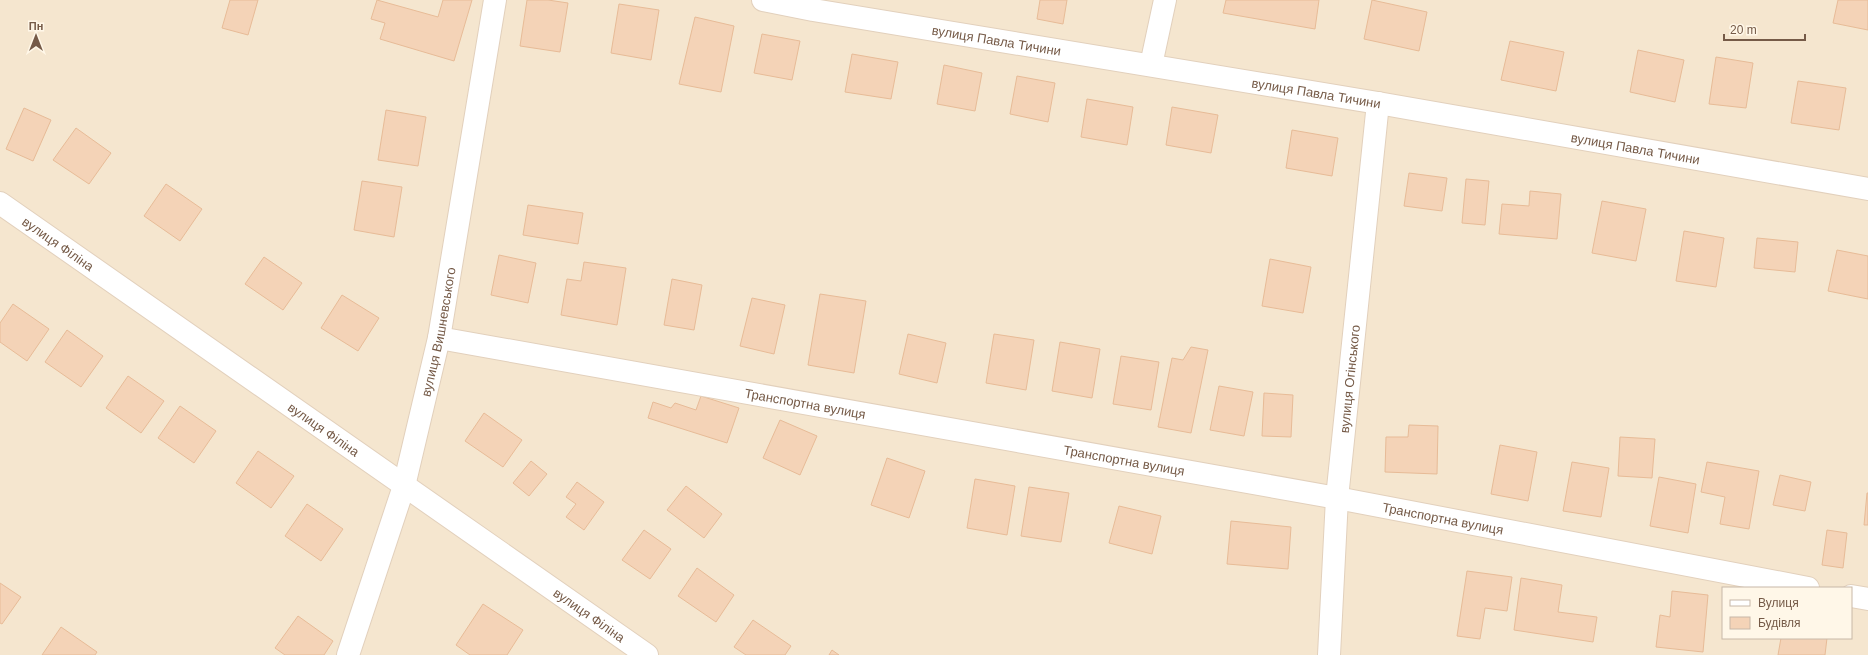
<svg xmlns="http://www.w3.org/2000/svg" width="1868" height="655" font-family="Arial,sans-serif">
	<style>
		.residential { fill: #f5e6cf; fill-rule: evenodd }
		.building { fill: #f4d3b7; stroke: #e7bb97 }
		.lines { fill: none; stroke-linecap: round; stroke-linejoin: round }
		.minor-casing { stroke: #e2d0bc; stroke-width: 24 }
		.minor { stroke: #fff; stroke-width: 22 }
		.labels { text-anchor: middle; stroke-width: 3.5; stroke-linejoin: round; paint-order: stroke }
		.street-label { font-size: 13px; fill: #755a47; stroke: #fff7e8 }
	</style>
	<rect width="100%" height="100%" fill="#fdf4e0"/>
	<path class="residential" d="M 0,0 L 1868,0 L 1868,655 L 0,655 ZM 1723,588 L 1851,588 L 1851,638 L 1723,638 Z"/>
	<path class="building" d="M 230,0 L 258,0 L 248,35 L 222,28 Z
		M 377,0 L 438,17 L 443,0 L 472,0 L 454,61 L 380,39 L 385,23 L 371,19 Z
		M 527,0 L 548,0 L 568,3 L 560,52 L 520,46 Z
		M 1040,0 L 1067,0 L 1063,24 L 1037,19 Z
		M 1226,0 L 1319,0 L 1315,29 L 1223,13 Z
		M 1372,0 L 1427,12 L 1419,51 L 1364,39 Z
		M 1838,0 L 1868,0 L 1868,30 L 1833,23 Z
		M 619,4 L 659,10 L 651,60 L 611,53 Z
		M 695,17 L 734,26 L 721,92 L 679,84 Z
		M 762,34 L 800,41 L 792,80 L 754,73 Z
		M 1510,41 L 1564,52 L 1556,91 L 1501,80 Z
		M 1638,50 L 1684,60 L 1675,102 L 1630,92 Z
		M 852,54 L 898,62 L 891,99 L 845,92 Z
		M 1716,57 L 1753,63 L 1746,108 L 1709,104 Z
		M 944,65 L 982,73 L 975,111 L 937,104 Z
		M 1017,76 L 1055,83 L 1048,122 L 1010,114 Z
		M 1798,81 L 1846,88 L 1839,130 L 1791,123 Z
		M 1087,99 L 1133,107 L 1127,145 L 1081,137 Z
		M 1172,107 L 1218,115 L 1211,153 L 1166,145 Z
		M 24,108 L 51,120 L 33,161 L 6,149 Z
		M 386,110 L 426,117 L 418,166 L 378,160 Z
		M 76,128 L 111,153 L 89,184 L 53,160 Z
		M 1292,130 L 1338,138 L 1332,176 L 1286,168 Z
		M 1409,173 L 1447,178 L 1442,211 L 1404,206 Z
		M 1466,179 L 1489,181 L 1485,225 L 1462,223 Z
		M 362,181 L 402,187 L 394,237 L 354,230 Z
		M 166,184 L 202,209 L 180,241 L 144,216 Z
		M 1530,191 L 1561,194 L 1557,239 L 1499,234 L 1502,204 L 1529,206 Z
		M 1602,201 L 1646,209 L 1636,261 L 1592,253 Z
		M 528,205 L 583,213 L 578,244 L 523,235 Z
		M 1684,231 L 1724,238 L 1716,287 L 1676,281 Z
		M 1757,238 L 1798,242 L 1795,272 L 1754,268 Z
		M 1837,250 L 1868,256 L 1868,299 L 1828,291 Z
		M 499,255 L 536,263 L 528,303 L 491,295 Z
		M 264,257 L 302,283 L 283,310 L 245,284 Z
		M 1270,259 L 1311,267 L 1303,313 L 1262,306 Z
		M 584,262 L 626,268 L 617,325 L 561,315 L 567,279 L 581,281 Z
		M 672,279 L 702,285 L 694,330 L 664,325 Z
		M 820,294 L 866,301 L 854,373 L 808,365 Z
		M 342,295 L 379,318 L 358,351 L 321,328 Z
		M 752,298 L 785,305 L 774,354 L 740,346 Z
		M 13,304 L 49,329 L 27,361 L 0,342 L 0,323 Z
		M 67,330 L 103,356 L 81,387 L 45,362 Z
		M 908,334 L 946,343 L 937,383 L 899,374 Z
		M 994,334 L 1034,340 L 1026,390 L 986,383 Z
		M 1060,342 L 1100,349 L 1092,398 L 1052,391 Z
		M 1191,347 L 1208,350 L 1191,433 L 1158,427 L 1172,358 L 1183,360 Z
		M 1121,356 L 1159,362 L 1151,410 L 1113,404 Z
		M 128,376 L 164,401 L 141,433 L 106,408 Z
		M 1219,386 L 1253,392 L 1244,436 L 1210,430 Z
		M 1264,393 L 1293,395 L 1291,437 L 1262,436 Z
		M 701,396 L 739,408 L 727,443 L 648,418 L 653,402 L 671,408 L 675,403 L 696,410 Z
		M 180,406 L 216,431 L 194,463 L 158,438 Z
		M 484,413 L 522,440 L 503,467 L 465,441 Z
		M 780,420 L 817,436 L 800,475 L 763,458 Z
		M 1409,425 L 1438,426 L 1437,474 L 1385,472 L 1386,437 L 1408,437 Z
		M 1620,437 L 1655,439 L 1652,478 L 1618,476 Z
		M 1500,445 L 1537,452 L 1528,501 L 1491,494 Z
		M 258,451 L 294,476 L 271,508 L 236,483 Z
		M 887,458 L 925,471 L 909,518 L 871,505 Z
		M 531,461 L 547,474 L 529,496 L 513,483 Z
		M 1572,462 L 1609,468 L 1601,517 L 1563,511 Z
		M 1707,462 L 1759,471 L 1749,529 L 1720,524 L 1725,497 L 1701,492 Z
		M 1780,475 L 1811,482 L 1805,511 L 1773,505 Z
		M 1659,477 L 1696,484 L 1688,533 L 1650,526 Z
		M 975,479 L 1015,486 L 1007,535 L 967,528 Z
		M 577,482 L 604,502 L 584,530 L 566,517 L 576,504 L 566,497 Z
		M 686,486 L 722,514 L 704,538 L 667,510 Z
		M 1029,487 L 1069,493 L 1061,542 L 1021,536 Z
		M 1867,493 L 1868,493 L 1868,525 L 1864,525 Z
		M 307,504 L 343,529 L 321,561 L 285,536 Z
		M 1119,506 L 1161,516 L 1152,554 L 1109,543 Z
		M 1231,521 L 1291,527 L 1288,569 L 1227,564 Z
		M 644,530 L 671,549 L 650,579 L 622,560 Z
		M 1827,530 L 1847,533 L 1843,568 L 1822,565 Z
		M 697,568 L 734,595 L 716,622 L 678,596 Z
		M 1467,571 L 1512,577 L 1507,611 L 1485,608 L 1480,639 L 1457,636 Z
		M 1521,578 L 1562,585 L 1558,612 L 1597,617 L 1593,642 L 1514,630 Z
		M 0,583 L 21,597 L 2,624 L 0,623 Z
		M 1672,591 L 1708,595 L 1703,652 L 1656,647 L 1660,615 L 1670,617 Z
		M 483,604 L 523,630 L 507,655 L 470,655 L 456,645 Z
		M 298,616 L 333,641 L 324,655 L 285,655 L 275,648 Z
		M 753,620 L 791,646 L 785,655 L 746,655 L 734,647 Z
		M 61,627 L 97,652 L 95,655 L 42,655 Z
		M 1781,638 L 1827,638 L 1825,655 L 1778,655 Z
		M 832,650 L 839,655 L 829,655 Z"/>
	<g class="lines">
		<defs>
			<g id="minor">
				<path id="s1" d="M 763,0 L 813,10 L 1378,103 L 1868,189"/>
				<path d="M 1151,65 L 1165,0"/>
				<path id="s2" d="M 0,203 L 647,655"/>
				<path id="s3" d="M 439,338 L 1337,498 L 1808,588"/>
				<path d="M 1851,596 L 1868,599"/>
				<path id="s4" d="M 348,655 L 404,486 L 439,338 L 495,0"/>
				<path id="s5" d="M 1329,655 L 1337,498 L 1378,103"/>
			</g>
		</defs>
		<use href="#minor" class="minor-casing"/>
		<use href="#minor" class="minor"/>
	</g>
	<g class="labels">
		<g class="street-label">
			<text dy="5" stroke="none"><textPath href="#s1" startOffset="237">вулиця Павла Тичини</textPath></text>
			<text dy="5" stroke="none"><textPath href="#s1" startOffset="561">вулиця Павла Тичини</textPath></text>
			<text dy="5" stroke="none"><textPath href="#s1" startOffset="885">вулиця Павла Тичини</textPath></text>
			<text dy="5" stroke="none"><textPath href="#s2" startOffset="71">вулиця Філіна</textPath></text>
			<text dy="5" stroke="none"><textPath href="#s4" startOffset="336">вулиця Вишневського</textPath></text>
			<text dy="5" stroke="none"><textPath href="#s5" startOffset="277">вулиця Огінського</textPath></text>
			<text dy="5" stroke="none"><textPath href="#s3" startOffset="372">Транспортна вулиця</textPath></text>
			<text dy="5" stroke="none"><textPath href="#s2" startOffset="395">вулиця Філіна</textPath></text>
			<text dy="5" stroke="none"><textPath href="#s3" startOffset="696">Транспортна вулиця</textPath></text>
			<text dy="5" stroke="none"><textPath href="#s3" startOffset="1020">Транспортна вулиця</textPath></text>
			<text dy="5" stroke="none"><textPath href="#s2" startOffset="719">вулиця Філіна</textPath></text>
		</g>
	</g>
	<rect x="1722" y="587" width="130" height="52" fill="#fff7e8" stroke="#c8b8a8"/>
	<rect x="1730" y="600" width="20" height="6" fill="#ffffff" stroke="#c8b8a8"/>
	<text x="1758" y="607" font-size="12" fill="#755a47">Вулиця</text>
	<rect x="1730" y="617" width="20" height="12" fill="#f4d3b7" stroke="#c8b8a8"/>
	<text x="1758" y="627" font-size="12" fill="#755a47">Будівля</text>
	<g transform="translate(36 36)" stroke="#fff7e8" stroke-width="3" paint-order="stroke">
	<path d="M0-3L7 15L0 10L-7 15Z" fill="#755a47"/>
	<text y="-6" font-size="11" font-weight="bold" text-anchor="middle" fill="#755a47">Пн</text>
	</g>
	<path d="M1724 34v6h81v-6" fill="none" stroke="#755a47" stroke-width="2"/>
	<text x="1730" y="34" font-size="12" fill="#755a47" stroke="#fff7e8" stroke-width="3" paint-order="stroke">20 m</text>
</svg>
